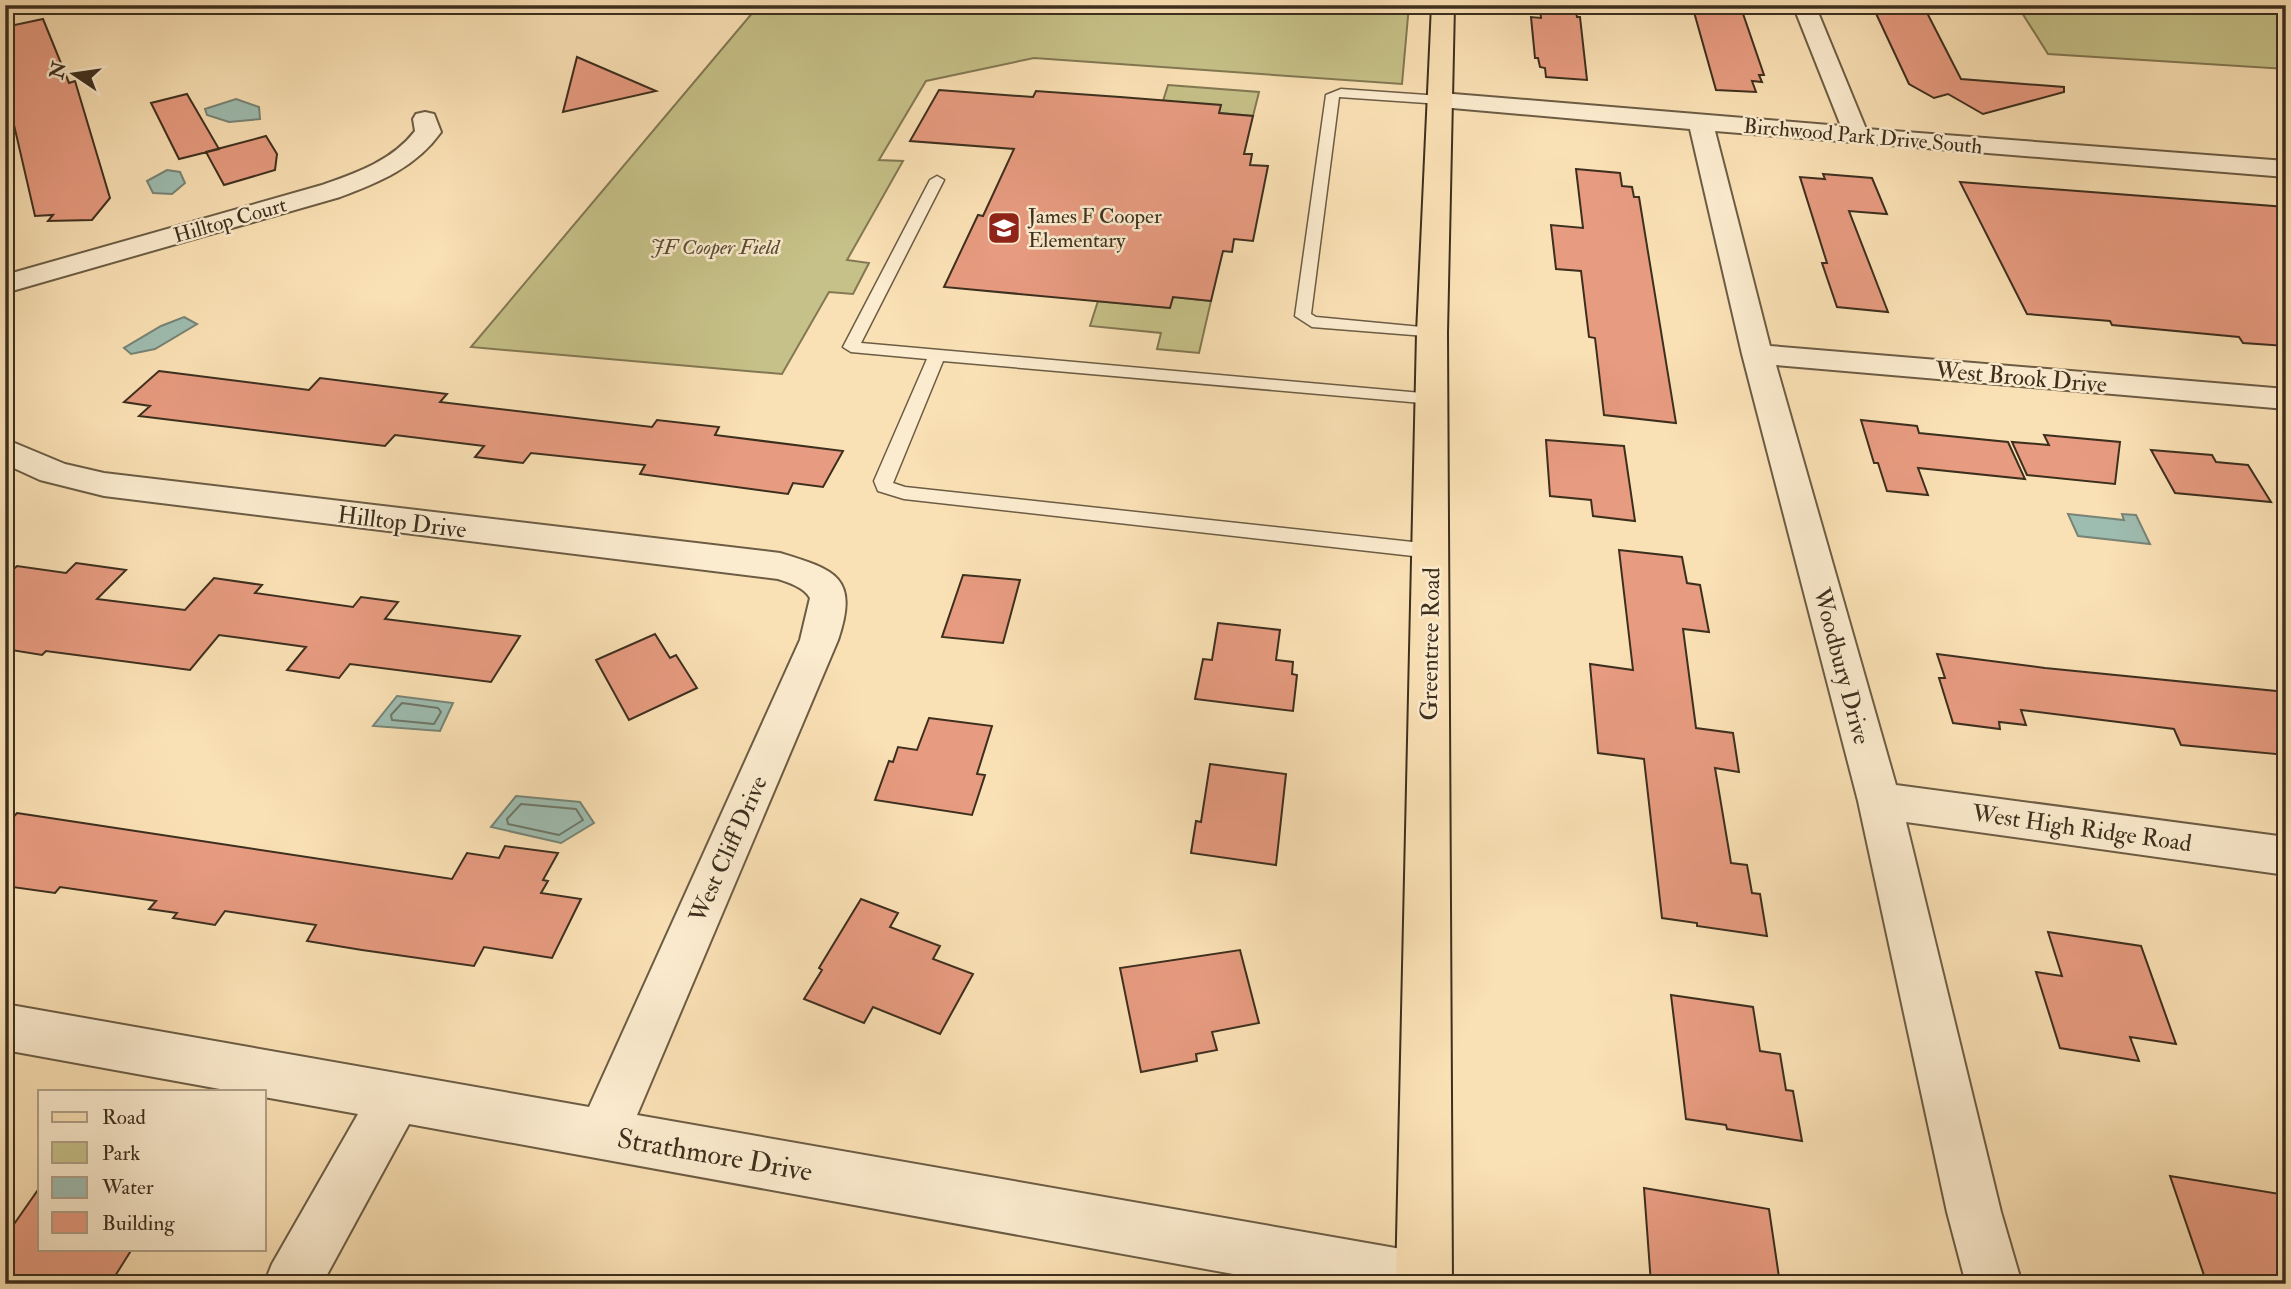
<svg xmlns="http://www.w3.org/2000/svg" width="2291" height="1289" font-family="'IM FELL Double Pica',serif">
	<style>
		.green { fill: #c6c188; stroke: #827853; stroke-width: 2 }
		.water { fill: #9ebdb1; stroke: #778476; stroke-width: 2 }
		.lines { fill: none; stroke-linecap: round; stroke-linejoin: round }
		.shore { stroke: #6e7668; stroke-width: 2 }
		.building { fill: #e79b80; stroke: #3d2f1e; stroke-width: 2 }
		.service-casing { stroke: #6c5c44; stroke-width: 3 }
		.minor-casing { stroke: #6c5c44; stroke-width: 4 }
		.primary-casing { stroke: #3d2f1e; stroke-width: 4 }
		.service { fill: #fceccf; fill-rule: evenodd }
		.minor { fill: #fceccf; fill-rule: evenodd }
		.primary { fill: #fae1b5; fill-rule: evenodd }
		.labels { text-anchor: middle; stroke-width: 5; stroke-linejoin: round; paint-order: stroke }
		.far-street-label { font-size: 21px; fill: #3d2f1e; stroke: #fceccf }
		.far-poi-label { font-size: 21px; fill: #3d2f1e; stroke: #fceccf; text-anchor: start }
		.far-park-label { font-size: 21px; font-style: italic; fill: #584c33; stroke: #fceccf }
		.street-label { font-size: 24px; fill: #3d2f1e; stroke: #fceccf }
		.near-street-label { font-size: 28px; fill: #3d2f1e; stroke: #fceccf }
	</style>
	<rect width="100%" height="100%" fill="#fae1b5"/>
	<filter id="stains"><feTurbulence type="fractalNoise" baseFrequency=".00286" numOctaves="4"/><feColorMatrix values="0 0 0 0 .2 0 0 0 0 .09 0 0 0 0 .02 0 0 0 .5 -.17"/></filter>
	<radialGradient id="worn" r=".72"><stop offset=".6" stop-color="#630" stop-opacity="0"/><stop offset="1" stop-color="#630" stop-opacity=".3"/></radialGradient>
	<path class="green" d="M 759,5 L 1409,5 L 1402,84 L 1034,58 L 926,81 L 879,160 L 903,161 L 847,260 L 869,263 L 853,294 L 829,292 L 782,374 L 471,347 Z
		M 2017,5 L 2286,5 L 2286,69 L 2048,54 Z
		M 1168,85 L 1259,92 L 1253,116 L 1219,113 L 1163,101 Z
		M 1173,297 L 1211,301 L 1199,353 L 1157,349 L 1161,333 L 1090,326 L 1098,301 L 1169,308 Z"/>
	<path class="water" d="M 236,99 L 259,107 L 260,119 L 229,122 L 207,115 L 205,109 Z
		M 167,170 L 180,172 L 185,183 L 172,194 L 153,193 L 147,181 Z
		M 184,317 L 197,324 L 155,349 L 131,354 L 124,348 L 161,326 Z
		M 2068,514 L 2124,520 L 2122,514 L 2136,515 L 2150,544 L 2078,536 Z
		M 397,696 L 453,703 L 440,731 L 373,726 Z
		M 516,796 L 580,802 L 594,823 L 561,843 L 491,827 Z"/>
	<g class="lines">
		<path class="shore" d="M 402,703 L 438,708 L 441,712 L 434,724 L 392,720 L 391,715 Z
			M 521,804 L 576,809 L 583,820 L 559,835 L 508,824 L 507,819 Z"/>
	</g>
	<path class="building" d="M 1692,5 L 1740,5 L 1764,75 L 1759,75 L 1762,82 L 1752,81 L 1756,92 L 1716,90 Z
		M 1872,5 L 1923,5 L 1961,79 L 2064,87 L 2064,92 L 1983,114 L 1948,94 L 1934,98 L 1909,84 Z
		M 1540,9 L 1576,12 L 1577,17 L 1580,17 L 1587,80 L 1546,77 L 1545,68 L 1540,67 L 1538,58 L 1535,58 L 1531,17 L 1541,18 Z
		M 43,19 L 69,83 L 75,81 L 110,198 L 92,220 L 48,221 L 53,215 L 35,216 L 5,86 L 5,27 Z
		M 577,57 L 656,91 L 563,112 Z
		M 939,90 L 1033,97 L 1036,91 L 1120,97 L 1221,105 L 1219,113 L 1253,116 L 1244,154 L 1252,154 L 1250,165 L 1268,166 L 1253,241 L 1234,239 L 1232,252 L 1223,251 L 1211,301 L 1173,297 L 1170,308 L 944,287 L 978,215 L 983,216 L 1014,149 L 910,141 Z
		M 187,94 L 219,149 L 179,159 L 151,103 Z
		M 266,136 L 277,154 L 275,170 L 224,185 L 206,152 Z
		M 1576,169 L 1620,173 L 1622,186 L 1632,187 L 1634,197 L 1639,197 L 1676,423 L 1604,415 L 1595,338 L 1589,337 L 1581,271 L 1556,269 L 1551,225 L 1583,228 Z
		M 1823,174 L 1872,178 L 1887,214 L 1849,211 L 1888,312 L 1837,307 L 1822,263 L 1827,263 L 1800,177 L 1825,179 Z
		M 1960,182 L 2286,207 L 2286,346 L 2243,343 L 2239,337 L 2112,325 L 2110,321 L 2027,314 Z
		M 159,371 L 309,390 L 320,378 L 447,394 L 440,402 L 652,427 L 657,420 L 719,427 L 715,435 L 843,451 L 823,487 L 793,483 L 788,494 L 640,474 L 645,465 L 531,453 L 523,463 L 475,457 L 484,446 L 395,435 L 385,446 L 139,416 L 150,406 L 124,402 Z
		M 1861,420 L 1917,426 L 1919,433 L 2008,442 L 2025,479 L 1918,468 L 1928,495 L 1887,491 L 1878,463 L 1874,463 Z
		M 2044,435 L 2120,442 L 2115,484 L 2027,475 L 2012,442 L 2049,445 Z
		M 1546,440 L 1624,446 L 1635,521 L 1593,516 L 1591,500 L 1550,496 Z
		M 2151,450 L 2212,455 L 2216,462 L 2248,465 L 2271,502 L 2175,493 Z
		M 1619,550 L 1682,557 L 1687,583 L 1700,585 L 1709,632 L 1683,629 L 1696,728 L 1733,733 L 1739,772 L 1715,768 L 1731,863 L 1747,865 L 1752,893 L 1760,894 L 1767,936 L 1697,926 L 1697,923 L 1662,918 L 1644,759 L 1598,753 L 1590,664 L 1633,670 Z
		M 76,563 L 126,570 L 97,599 L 185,610 L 214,578 L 262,585 L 255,593 L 353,607 L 361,597 L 398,602 L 385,619 L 520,636 L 491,682 L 350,664 L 339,678 L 287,670 L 306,647 L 219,635 L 190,670 L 46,651 L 42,655 L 5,649 L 5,577 L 17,566 L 66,573 Z
		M 963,575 L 1020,580 L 1003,643 L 942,637 Z
		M 1218,623 L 1280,630 L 1276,660 L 1293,662 L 1292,674 L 1297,675 L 1293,711 L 1195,699 L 1203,659 L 1212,660 Z
		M 655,634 L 670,658 L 676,655 L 697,688 L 629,720 L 596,660 Z
		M 1937,654 L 2045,668 L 2286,692 L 2286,755 L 2181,745 L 2174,729 L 2021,710 L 2026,725 L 1999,722 L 2000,729 L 1953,723 L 1939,678 L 1945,678 Z
		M 929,718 L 992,726 L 977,774 L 985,775 L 972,815 L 875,800 L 889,761 L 893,762 L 898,747 L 917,750 Z
		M 1210,764 L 1286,774 L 1276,865 L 1191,853 L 1196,821 L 1201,822 Z
		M 17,813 L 452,879 L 467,853 L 499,858 L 505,846 L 558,853 L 543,880 L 548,881 L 541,893 L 581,899 L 552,958 L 484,947 L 474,966 L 362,950 L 307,941 L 316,925 L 225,911 L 215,925 L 173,918 L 177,913 L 149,909 L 156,901 L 60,887 L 55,893 L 5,886 L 5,826 Z
		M 861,899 L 898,913 L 890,927 L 940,946 L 933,959 L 973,974 L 940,1034 L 873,1007 L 864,1023 L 804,999 L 822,970 L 819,968 Z
		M 2048,932 L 2141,946 L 2176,1044 L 2130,1037 L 2139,1061 L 2060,1048 L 2036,972 L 2062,976 Z
		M 1240,950 L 1259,1023 L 1212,1032 L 1217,1050 L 1196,1054 L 1197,1061 L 1141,1072 L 1120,968 Z
		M 1671,995 L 1753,1007 L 1760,1051 L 1780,1054 L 1786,1090 L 1793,1091 L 1802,1141 L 1727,1129 L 1726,1125 L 1686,1119 Z
		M 2170,1176 L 2286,1195 L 2286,1284 L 2207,1284 Z
		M 40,1187 L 40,1249 L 132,1249 L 110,1284 L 5,1284 L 5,1237 Z
		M 1644,1188 L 1769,1209 L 1780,1284 L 1651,1284 Z"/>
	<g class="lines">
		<defs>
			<path id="service" d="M 1341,89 L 1441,96 L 1448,100 L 1441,104 L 1339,97 L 1311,314 L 1316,317 L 1432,328 L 1440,333 L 1438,337 L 1312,327 L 1295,316 L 1326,95 Z
				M 937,176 L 944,180 L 861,343 L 1433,394 L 1442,399 L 1433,404 L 943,361 L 893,483 L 905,487 L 1431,544 L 1438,546 L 1441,551 L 1438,556 L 1431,558 L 904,499 L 878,491 L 874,481 L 927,359 L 851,352 L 843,347 L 930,180 Z"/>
			<path id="minor" d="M 1793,5 L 1815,5 L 1866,129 L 2286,161 L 2286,177 L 1715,131 L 1770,346 L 2286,389 L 2286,409 L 1776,365 L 1896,785 L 2286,837 L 2286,875 L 1906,822 L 2001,1212 L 2022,1284 L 1966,1284 L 1947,1212 L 1858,801 L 1742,354 L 1690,129 L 1441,107 L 1432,105 L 1429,100 L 1432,95 L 1441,93 L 1841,126 Z
				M 425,112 L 434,114 L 441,132 C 416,167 380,182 340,197 L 5,293 L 5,275 L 322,185 C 356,173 392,161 415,131 L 413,119 L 416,114 Z
				M 5,439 L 65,464 L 104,473 L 780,553 C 836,570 859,577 838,640 L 637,1115 L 1424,1253 L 1444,1261 L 1450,1284 L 1288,1284 L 409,1124 L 322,1284 L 264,1284 L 272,1264 L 358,1114 L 264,1097 L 264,1091 L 231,1091 L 5,1050 L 5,1004 L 589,1107 L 800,640 L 810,598 C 804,587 789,583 778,579 L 104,496 L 40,480 L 5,464 Z"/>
			<path id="primary" d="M 1432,5 L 1454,5 L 1447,333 L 1452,1284 L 1396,1284 L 1417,333 Z"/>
		</defs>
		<use href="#service" class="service-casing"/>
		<use href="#minor" class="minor-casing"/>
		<use href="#primary" class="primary-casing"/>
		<use href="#service" class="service"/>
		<use href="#minor" class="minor"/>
		<use href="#primary" class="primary"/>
	</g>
	<defs>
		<symbol id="school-square" viewBox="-11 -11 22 22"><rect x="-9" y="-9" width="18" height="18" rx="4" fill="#8f2418" stroke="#fceccf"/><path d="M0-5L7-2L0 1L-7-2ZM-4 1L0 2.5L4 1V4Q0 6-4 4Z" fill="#fff"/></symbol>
	</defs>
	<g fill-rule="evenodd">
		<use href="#school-square" x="985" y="209" width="38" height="38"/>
	</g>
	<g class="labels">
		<g class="far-street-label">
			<text transform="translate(1863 136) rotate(5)" y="7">Birchwood Park Drive South</text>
			<text transform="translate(230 220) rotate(-16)" y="7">Hilltop Court</text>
		</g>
		<g class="far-poi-label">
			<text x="1028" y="223">James F Cooper<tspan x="1028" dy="24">Elementary</tspan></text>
		</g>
		<g class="far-park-label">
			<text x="715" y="254">JF Cooper Field</text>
		</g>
		<g class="street-label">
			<text transform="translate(2021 377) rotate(5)" y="8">West Brook Drive</text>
			<text transform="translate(402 522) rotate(7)" y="8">Hilltop Drive</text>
			<text transform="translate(1430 644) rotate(-89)" y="8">Greentree Road</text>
			<text transform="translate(1842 666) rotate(75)" y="8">Woodbury Drive</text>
			<text transform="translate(2082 828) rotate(8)" y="8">West High Ridge Road</text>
			<text transform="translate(728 849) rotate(-66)" y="8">West Cliff Drive</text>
		</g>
		<g class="near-street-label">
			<text transform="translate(715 1154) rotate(10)" y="10">Strathmore Drive</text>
		</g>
	</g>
	<rect width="2291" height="1289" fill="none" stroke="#fae1b5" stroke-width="28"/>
	<rect x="7" y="7" width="2277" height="1275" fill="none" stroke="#3d2f1e" stroke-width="3.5"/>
	<rect x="14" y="14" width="2263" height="1261" fill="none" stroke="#3d2f1e" stroke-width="2"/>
	<rect x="38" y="1090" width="228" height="161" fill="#fceccf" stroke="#b0a088" stroke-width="2"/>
	<rect x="52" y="1112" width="35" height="10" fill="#fae1b5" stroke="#b0a088" stroke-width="2"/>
	<text x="102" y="1124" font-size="21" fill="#3d2f1e">Road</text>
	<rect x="52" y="1142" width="35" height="21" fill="#c6c188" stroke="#b0a088" stroke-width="2"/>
	<text x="102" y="1160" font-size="21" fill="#3d2f1e">Park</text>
	<rect x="52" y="1177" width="35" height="21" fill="#9ebdb1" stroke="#b0a088" stroke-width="2"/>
	<text x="102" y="1194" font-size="21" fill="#3d2f1e">Water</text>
	<rect x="52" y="1212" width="35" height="21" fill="#e79b80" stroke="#b0a088" stroke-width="2"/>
	<text x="102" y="1230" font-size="21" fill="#3d2f1e">Building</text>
	<g transform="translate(74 74) rotate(283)" stroke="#fceccf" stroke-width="5" paint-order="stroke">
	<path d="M0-5L12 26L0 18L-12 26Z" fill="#3d2f1e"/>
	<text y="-10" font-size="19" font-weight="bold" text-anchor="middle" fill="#3d2f1e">N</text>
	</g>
	<rect width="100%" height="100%" filter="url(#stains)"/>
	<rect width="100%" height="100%" fill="url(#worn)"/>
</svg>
